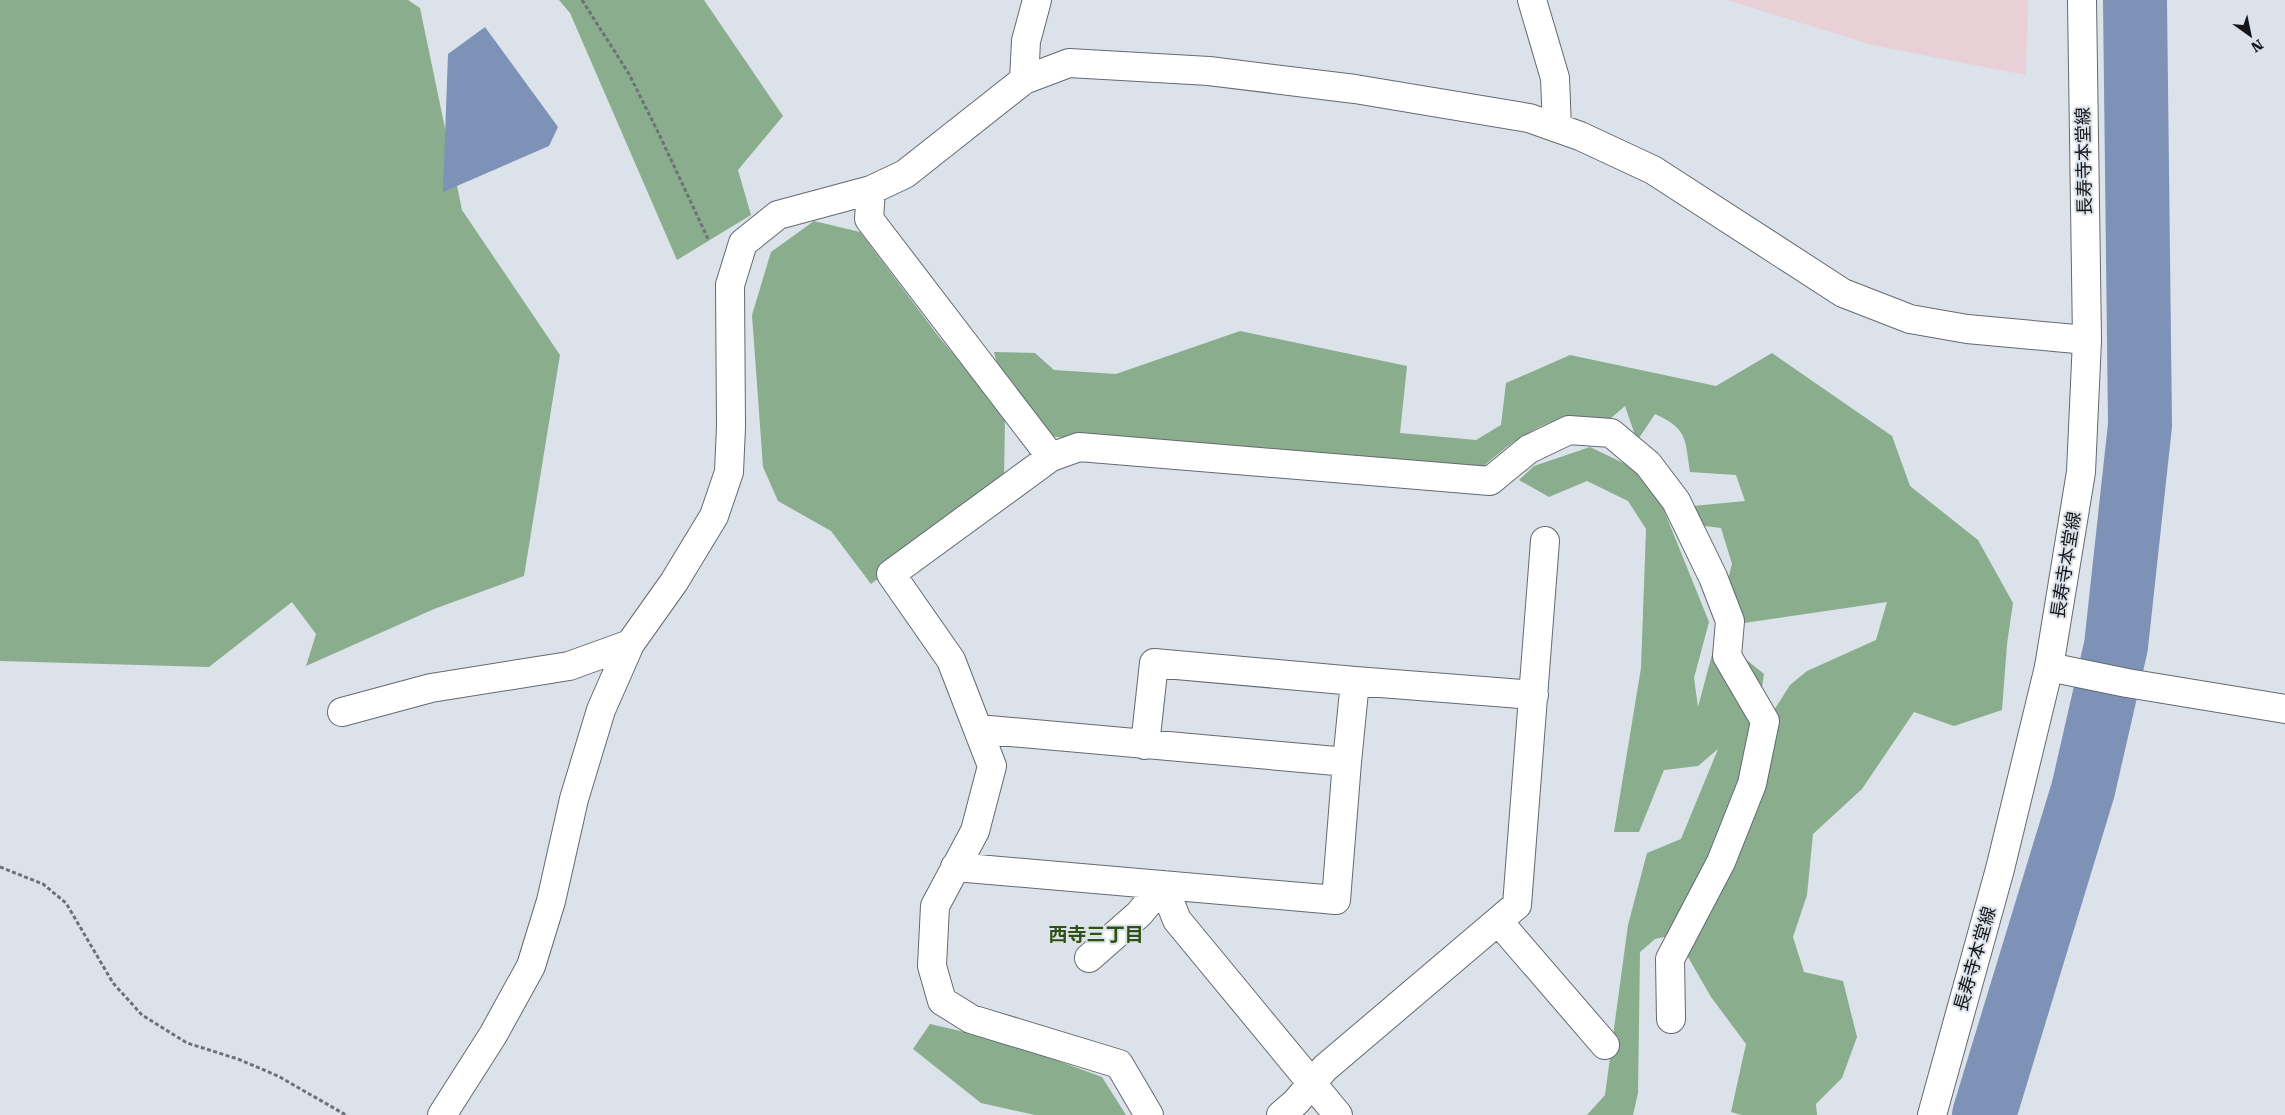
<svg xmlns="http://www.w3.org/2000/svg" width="2285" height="1115" font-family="'Roboto Serif','Noto Sans JP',serif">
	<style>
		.industrial { fill: #e9d0d6 }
		.forest { fill: #89ad8d }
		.water { fill: #7e91b6 }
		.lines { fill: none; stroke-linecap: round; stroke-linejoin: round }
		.river { stroke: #7e91b6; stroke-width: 64 }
		.minor-casing { stroke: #646a71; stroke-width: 30 }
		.major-casing { stroke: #646a71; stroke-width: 30 }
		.path { stroke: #6d7277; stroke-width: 3; stroke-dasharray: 4 2.5; stroke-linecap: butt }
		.minor { stroke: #fff; stroke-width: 28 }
		.major { stroke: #fff; stroke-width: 28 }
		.labels { text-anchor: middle; stroke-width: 4; stroke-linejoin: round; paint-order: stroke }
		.street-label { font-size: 18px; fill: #131518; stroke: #dbe2ea }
		.neighbourhood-label { font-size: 19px; font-weight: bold; fill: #2f5111; stroke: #dbe2ea }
	</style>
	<rect width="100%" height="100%" fill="#dbe2ea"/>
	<path class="industrial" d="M 1727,0 L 2028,0 L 2026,75 L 1872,45 Z"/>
	<path class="forest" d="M 0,0 L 408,0 L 420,8 L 462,210 L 560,355 L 524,576 L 434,609 L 306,666 L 316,634 L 292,602 L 209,667 L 0,661 Z
		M 559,0 L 704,0 L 783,116 L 738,170 L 751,215 L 677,260 L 570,13 Z
		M 814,221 L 860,232 L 939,337 L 1005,416 L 1004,481 L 871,584 L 831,531 L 778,501 L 763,467 L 752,315 L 771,252 Z
		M 1240,331 L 1407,366 L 1400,433 L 1476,440 L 1501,425 L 1506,383 L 1570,355 L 1716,386 L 1772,353 L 1892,436 L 1910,486 L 1978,540 L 2013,603 L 2007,644 L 2002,710 L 1954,726 L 1914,712 L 1862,789 L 1813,834 L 1807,895 L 1793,937 L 1804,972 L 1843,981 L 1857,1037 L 1842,1078 L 1816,1104 L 1817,1115 L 1742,1115 L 1731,1112 L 1746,1044 L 1711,997 L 1684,950 L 1771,715 L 1790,685 L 1807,671 L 1876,640 L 1887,602 L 1744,623 L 1724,595 L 1732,564 L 1721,528 L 1697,525 L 1693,506 L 1745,501 L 1736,475 L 1690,472 C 1685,439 1688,429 1655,414 L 1637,441 L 1625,406 L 1604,424 C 1595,422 1583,416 1574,417 C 1535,421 1503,449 1475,474 L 1046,436 L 1001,381 L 994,352 L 1035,353 L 1054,370 L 1116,374 Z
		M 1590,447 L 1642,472 L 1657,493 L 1709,622 L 1694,678 L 1698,707 L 1717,636 L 1764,674 L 1746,796 L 1683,933 L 1655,939 L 1640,952 L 1638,1093 L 1633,1115 L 1587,1115 L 1605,1095 L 1628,925 L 1647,853 L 1681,839 L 1718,749 L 1698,766 L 1664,770 L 1639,832 L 1614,832 L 1641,668 L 1646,529 L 1628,501 L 1587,481 L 1549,497 L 1519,480 L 1534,466 Z
		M 930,1024 L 1004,1041 L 1102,1077 L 1126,1115 L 1035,1115 L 981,1103 L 913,1049 Z"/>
	<path class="water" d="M 485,27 L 558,127 L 549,146 L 443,192 L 448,54 Z"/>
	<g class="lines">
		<path class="river" d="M 1984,1115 L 2083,790 L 2116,646 L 2140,425 L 2135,0"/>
		<defs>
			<path id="minor" d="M 1532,0 L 1555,78 L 1557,128
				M 1024,80 L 1026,41 L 1037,0
				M 871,190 L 869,219 L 1051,457
				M 2049,667 L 2127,683 L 2285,709
				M 1355,681 L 1534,695
				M 342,712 L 431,688 L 569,666 L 630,644
				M 1145,745 L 1154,663 L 1355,681 L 1347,762
				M 955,867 L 1336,900 L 1347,762 L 978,729
				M 1498,921 L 1605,1045
				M 1089,958 L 1139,914 L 1163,885 L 1177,920 L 1338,1115
				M 442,1115 L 493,1035 L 531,966 L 551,901 L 574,799 L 601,710 L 630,644 L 674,582 L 714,516 L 729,472 L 731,427 L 730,285 L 743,243 L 778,215 L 871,190 L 905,174 L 1024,80 L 1069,63 L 1209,71 L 1355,89 L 1529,118 L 1580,136 L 1653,170 L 1843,293 L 1910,319 L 1967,329 L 2087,340
				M 1149,1115 L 1119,1064 L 971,1019 L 942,1001 L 932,966 L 935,906 L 975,831 L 992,766 L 951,660 L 891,574 L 1051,457 L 1079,447 L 1490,481 L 1529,449 L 1569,430 L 1611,433 L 1648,464 L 1676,501 L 1713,577 L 1730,621 L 1727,656 L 1765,721 L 1752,784 L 1721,862 L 1670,959 L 1671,1019
				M 1281,1115 L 1296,1102 L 1325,1068 L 1517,905 L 1545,541"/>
			<path id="major" d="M 1932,1115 L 2000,869 L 2049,667 L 2081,472 L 2087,340 L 2082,0"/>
		</defs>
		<use href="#minor" class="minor-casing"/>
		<use href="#major" class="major-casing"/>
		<path class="path" d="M 582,0 L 629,74 L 659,134 L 709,241
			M 0,867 L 43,884 L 66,903 L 113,983 L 142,1015 L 187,1043 L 238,1059 L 278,1076 L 346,1115"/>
		<use href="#minor" class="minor"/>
		<use href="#major" class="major"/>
	</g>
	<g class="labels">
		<g class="street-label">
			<text transform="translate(2084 161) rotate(-91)" y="6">長寿寺本堂線</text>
			<text transform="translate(2066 565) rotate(-81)" y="6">長寿寺本堂線</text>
			<text transform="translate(1975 959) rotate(-74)" y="6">長寿寺本堂線</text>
		</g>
		<g class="neighbourhood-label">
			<text x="1096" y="941">西寺三丁目</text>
		</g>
	</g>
	<g transform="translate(2250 35) rotate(147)" stroke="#dbe2ea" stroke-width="4" paint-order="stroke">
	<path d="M0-4L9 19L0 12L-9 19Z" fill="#131518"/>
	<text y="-8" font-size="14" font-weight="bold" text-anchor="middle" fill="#131518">N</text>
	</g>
</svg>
